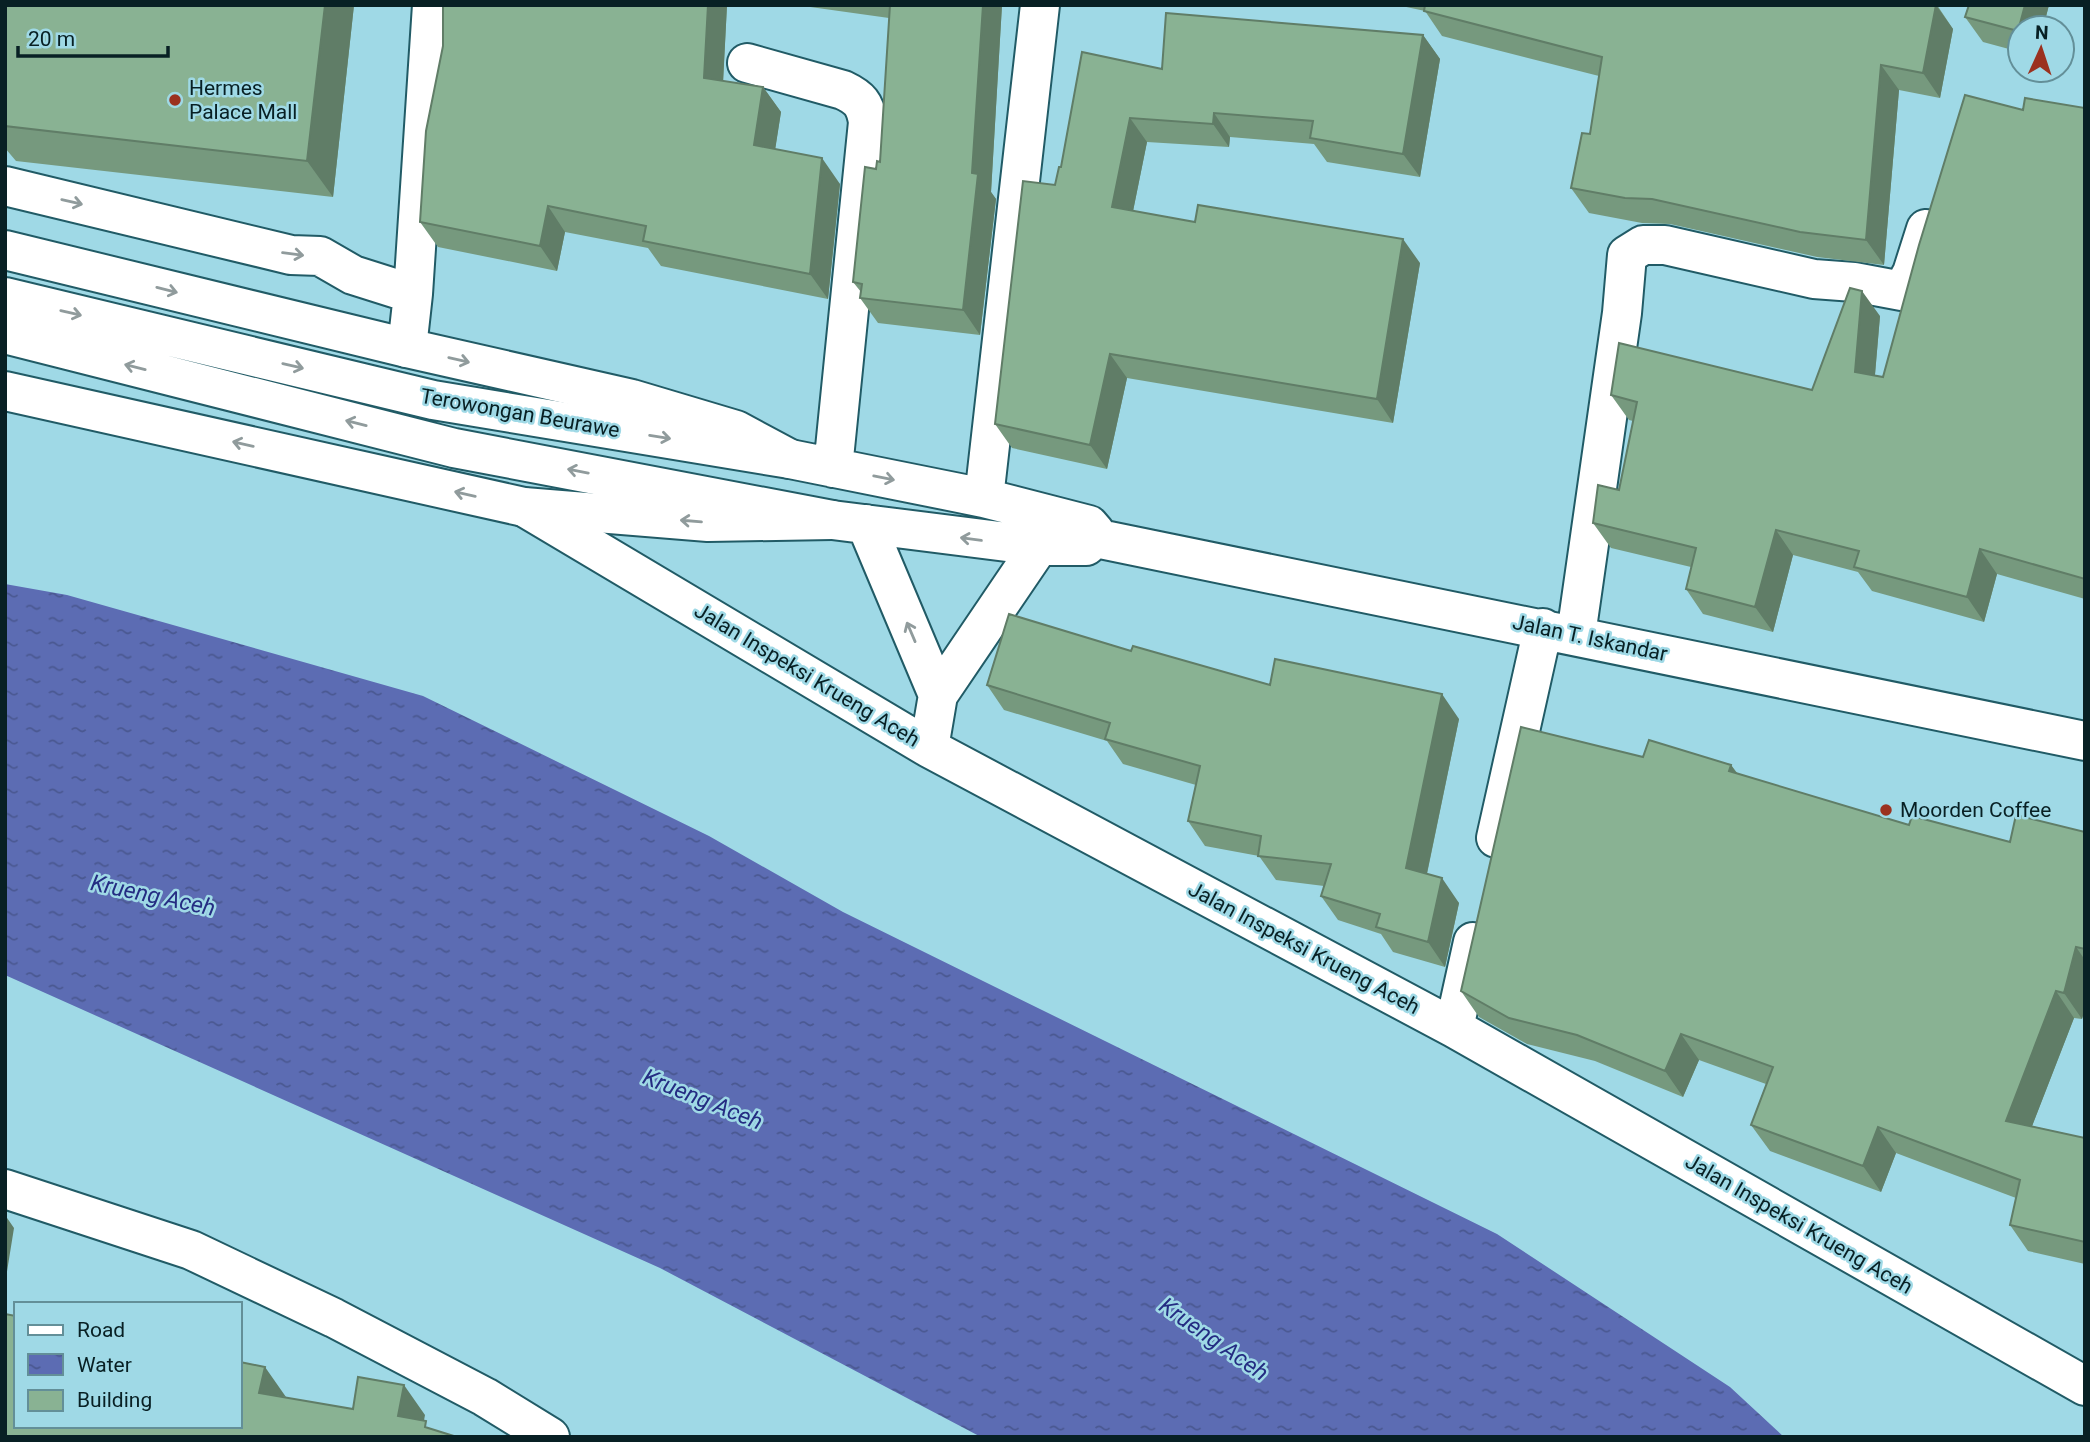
<svg xmlns="http://www.w3.org/2000/svg" width="2090" height="1442" font-family="Roboto,sans-serif">
	<style>
		.water { fill: url(#water-ripples) }
		.lines { fill: none; stroke-linecap: round; stroke-linejoin: round }
		.minor-casing { stroke: #215b66; stroke-width: 42 }
		.major-casing { stroke: #215b66; stroke-width: 42 }
		.minor { stroke: #fff; stroke-width: 38 }
		.major { stroke: #fff; stroke-width: 38 }
		.wall { fill: #76997e }
		.shaded-wall { fill: #607d67 }
		.building { fill: #89b293; stroke: #607d67; stroke-width: 2 }
		.oneway { stroke: #909b9c }
		.poi-dot { fill: #9b311f; stroke: #9fd9e6; stroke-width: 2.5 }
		.labels { text-anchor: middle; stroke-width: 5; stroke-linejoin: round; paint-order: stroke }
		.poi-label { font-size: 21px; fill: #082024; stroke: #9fd9e6; text-anchor: start }
		.street-label { font-size: 21px; fill: #082024; stroke: #9fd9e6 }
		.water-label { font-size: 23px; font-style: italic; fill: #242c82; stroke: #9fd9e6 }
	</style>
	<defs>
		<pattern id="water-ripples" width="26" height="14" patternUnits="userSpaceOnUse" patternTransform="scale(1.75)"><rect width="26" height="14" fill="#5c6cb3"/><path d="M2 4q2-2 4 0t4 0M15 11q2-2 4 0t4 0" fill="none" stroke="#4a5891"/></pattern>
	</defs>
	<rect width="100%" height="100%" fill="#9fd9e6"/>
	<path class="water" d="M 5,584 L 67,595 L 423,696 L 709,836 L 843,912 L 1497,1234 L 1730,1387 L 1784,1437 L 981,1437 L 660,1268 L 5,975 Z"/>
	<g class="lines">
		<defs>
			<path id="minor" d="M 747,63 L 843,90 C 860,98 865,104 868,122 L 833,468
				M 5,186 L 291,255 L 320,256 L 353,275 L 413,294
				M 5,297 L 433,400 L 790,459 L 984,498 L 1089,525 L 1095,532 L 1095,538
				M 5,334 L 454,448 L 832,520 L 1039,546 L 1086,546 L 1095,538
				M 407,348 L 413,294 L 432,5
				M 984,498 L 1040,5
				M 524,507 L 929,748 L 1454,1028 L 2085,1386
				M 866,524 L 938,695
				M 1095,538 L 2085,741
				M 1576,635 L 1622,313 L 1627,255 L 1643,245 L 1665,245 L 1814,279 L 1854,282 L 1902,291 L 1912,273 L 1926,229
				M 929,748 L 938,695 L 1039,546
				M 1496,838 L 1543,628
				M 1454,1028 L 1473,942
				M 5,1189 L 191,1250 L 334,1318 L 485,1397 L 550,1437"/>
			<path id="major" d="M 5,250 L 407,348 L 632,399 L 736,430 L 790,459
				M 5,391 L 524,507 L 708,522 L 832,520"/>
		</defs>
		<use href="#minor" class="minor-casing"/>
		<use href="#major" class="major-casing"/>
		<use href="#minor" class="minor"/>
		<use href="#major" class="major"/>
	</g>
	<path class="wall" d="M 5,5 L 354,5 L 333,197 L 16,161 L 5,148 Z
		M 443,5 L 727,5 L 723,81 L 763,87 L 781,112 L 775,149 L 840,184 L 828,299 L 661,266 L 648,248 L 565,232 L 557,271 L 438,247 L 420,222 L 443,46 Z
		M 796,5 L 1002,5 L 991,192 L 996,199 L 980,335 L 878,323 L 860,298 L 861,292 L 853,282 L 876,169 L 880,162 L 889,18 Z
		M 1397,5 L 1937,5 L 1953,29 L 1940,98 L 1899,90 L 1884,265 L 1817,257 L 1670,224 L 1642,223 L 1589,213 L 1571,188 L 1590,134 L 1599,76 L 1442,36 L 1425,11 Z
		M 1969,5 L 2049,5 L 2043,28 L 2020,28 L 2020,52 L 1983,42 L 1965,17 Z
		M 1423,35 L 1440,59 L 1420,177 L 1327,162 L 1314,144 L 1230,137 L 1229,147 L 1147,142 L 1133,211 L 1420,263 L 1393,423 L 1127,378 L 1107,469 L 1012,448 L 995,424 L 1055,185 L 1061,167 L 1162,69 Z
		M 2085,108 L 2085,599 L 1997,574 L 1984,622 L 1872,591 L 1858,572 L 1793,555 L 1773,632 L 1703,614 L 1686,589 L 1691,567 L 1611,548 L 1593,523 L 1619,490 L 1633,421 L 1629,420 L 1611,395 L 1812,390 L 1880,316 L 1875,375 L 1883,377 L 2023,110 Z
		M 1131,651 L 1270,685 L 1459,719 L 1427,874 L 1459,903 L 1445,967 L 1393,952 L 1381,934 L 1338,920 L 1321,896 L 1324,886 L 1276,880 L 1259,856 L 1205,846 L 1188,821 L 1196,785 L 1123,764 L 1107,741 L 1004,710 L 987,685 Z
		M 1643,757 L 1731,765 L 1738,774 L 1909,825 L 2010,842 L 2085,832 L 2085,1009 L 2082,1019 L 2074,1018 L 2032,1126 L 2085,1138 L 2085,1264 L 2028,1251 L 2010,1225 L 2016,1198 L 1896,1153 L 1881,1192 L 1770,1151 L 1751,1125 L 1766,1084 L 1699,1060 L 1683,1097 L 1595,1061 L 1527,1044 L 1479,1017 L 1461,991 Z"/>
	<path class="shaded-wall" d="M 325,5 L 354,5 L 333,197 L 307,161 Z
		M 708,5 L 727,5 L 722,103 L 704,78 Z
		M 983,5 L 1002,5 L 991,192 L 996,199 L 980,335 L 963,310 Z
		M 1936,5 L 1953,29 L 1940,98 L 1923,73 Z
		M 2025,5 L 2049,5 L 2043,28 L 2020,28 L 2020,34 L 2018,31 Z
		M 1423,35 L 1440,59 L 1420,177 L 1403,154 Z
		M 1881,65 L 1899,90 L 1884,265 L 1866,240 Z
		M 763,87 L 781,112 L 772,170 L 754,145 Z
		M 1214,113 L 1230,137 L 1229,147 L 1213,124 Z
		M 1130,118 L 1147,142 L 1129,231 L 1112,207 Z
		M 822,158 L 840,184 L 828,299 L 810,274 Z
		M 548,206 L 565,232 L 557,271 L 540,246 Z
		M 1403,239 L 1420,263 L 1393,423 L 1377,399 Z
		M 1862,291 L 1880,316 L 1873,397 L 1855,372 Z
		M 1110,354 L 1127,378 L 1107,469 L 1090,445 Z
		M 1776,530 L 1793,555 L 1773,632 L 1755,607 Z
		M 1980,549 L 1997,574 L 1984,622 L 1967,597 Z
		M 1442,694 L 1459,719 L 1423,892 L 1406,868 Z
		M 1731,765 L 1749,791 L 1729,771 Z
		M 1442,878 L 1459,903 L 1445,967 L 1428,942 Z
		M 2076,947 L 2085,960 L 2085,1009 L 2082,1019 L 2064,993 Z
		M 2056,991 L 2074,1018 L 2024,1147 L 2006,1121 Z
		M 1681,1034 L 1699,1060 L 1683,1097 L 1665,1071 Z
		M 1878,1127 L 1896,1153 L 1881,1192 L 1863,1166 Z
		M 5,1215 L 14,1228 L 5,1284 Z
		M 265,1367 L 286,1397 L 259,1393 Z
		M 404,1385 L 425,1415 L 421,1437 L 398,1416 Z"/>
	<path class="building" d="M 5,5 L 325,5 L 307,161 L 5,126 Z
		M 443,5 L 708,5 L 704,78 L 763,87 L 754,145 L 822,158 L 810,274 L 643,241 L 646,226 L 548,206 L 540,246 L 420,222 L 426,131 L 443,46 Z
		M 890,5 L 983,5 L 972,173 L 978,174 L 963,310 L 860,298 L 862,284 L 853,282 L 865,167 L 876,169 L 877,161 L 880,162 Z
		M 1425,5 L 1936,5 L 1923,73 L 1881,65 L 1866,240 L 1800,232 L 1652,199 L 1625,198 L 1571,188 L 1582,133 L 1590,134 L 1602,57 L 1424,11 Z
		M 1969,5 L 2025,5 L 2018,31 L 1965,17 Z
		M 1166,13 L 1423,35 L 1403,154 L 1310,138 L 1313,121 L 1214,113 L 1213,124 L 1130,118 L 1112,207 L 1195,222 L 1198,205 L 1403,239 L 1377,399 L 1110,354 L 1090,445 L 995,424 L 1023,181 L 1055,185 L 1059,167 L 1061,167 L 1082,52 L 1162,69 Z
		M 1965,95 L 2023,110 L 2025,98 L 2085,108 L 2085,579 L 1980,549 L 1967,597 L 1854,567 L 1859,551 L 1776,530 L 1755,607 L 1686,589 L 1696,548 L 1593,523 L 1598,485 L 1619,490 L 1637,402 L 1611,395 L 1619,343 L 1812,390 L 1850,288 L 1862,291 L 1855,372 L 1883,377 L 1919,245 Z
		M 1009,614 L 1131,651 L 1133,646 L 1270,685 L 1275,659 L 1442,694 L 1406,868 L 1442,878 L 1428,942 L 1376,927 L 1380,914 L 1321,896 L 1331,864 L 1258,856 L 1261,836 L 1188,821 L 1200,766 L 1105,739 L 1110,723 L 987,685 Z
		M 1521,727 L 1643,757 L 1649,740 L 1731,765 L 1729,771 L 1909,825 L 1912,816 L 2010,842 L 2016,815 L 2085,832 L 2085,949 L 2076,947 L 2064,993 L 2056,991 L 2006,1121 L 2085,1138 L 2085,1242 L 2010,1225 L 2020,1180 L 1878,1127 L 1863,1166 L 1751,1125 L 1773,1067 L 1681,1034 L 1665,1071 L 1577,1035 L 1509,1018 L 1461,991 Z
		M 5,1314 L 16,1316 L 16,1426 L 240,1426 L 240,1362 L 265,1367 L 259,1393 L 353,1409 L 358,1377 L 404,1385 L 398,1416 L 426,1421 L 425,1427 L 457,1437 L 5,1437 Z"/>
	<defs><path id="oneway-shaft" d="M-6 0H5M1.5-3L5.5 0L1.5 3" fill="none" stroke-width="1.6" stroke-linecap="round" stroke-linejoin="round" transform="scale(1.75)"/></defs>
	<g class="oneway">
		<use href="#oneway-shaft" transform="translate(72 202) rotate(13)"/>
		<use href="#oneway-shaft" transform="translate(293 254) rotate(7)"/>
		<use href="#oneway-shaft" transform="translate(167 290) rotate(14)"/>
		<use href="#oneway-shaft" transform="translate(71 313) rotate(13)"/>
		<use href="#oneway-shaft" transform="translate(459 360) rotate(13)"/>
		<use href="#oneway-shaft" transform="translate(293 366) rotate(13)"/>
		<use href="#oneway-shaft" transform="translate(135 367) rotate(-166)"/>
		<use href="#oneway-shaft" transform="translate(356 423) rotate(-166)"/>
		<use href="#oneway-shaft" transform="translate(660 437) rotate(9)"/>
		<use href="#oneway-shaft" transform="translate(243 444) rotate(-167)"/>
		<use href="#oneway-shaft" transform="translate(578 471) rotate(-169)"/>
		<use href="#oneway-shaft" transform="translate(884 478) rotate(11)"/>
		<use href="#oneway-shaft" transform="translate(465 494) rotate(-167)"/>
		<use href="#oneway-shaft" transform="translate(691 521) rotate(-175)"/>
		<use href="#oneway-shaft" transform="translate(971 539) rotate(-172)"/>
		<use href="#oneway-shaft" transform="translate(911 632) rotate(-113)"/>
	</g>
	<g class="poi-dot">
		<circle cx="175" cy="100" r="7"/>
		<circle cx="1886" cy="810" r="7"/>
	</g>
	<g class="labels">
		<g class="poi-label">
			<text x="189" y="95">Hermes<tspan x="189" dy="24">Palace Mall</tspan></text>
			<text x="1900" y="817">Moorden Coffee</text>
		</g>
		<g class="street-label">
			<text transform="translate(520 413) rotate(10)" y="7">Terowongan Beurawe</text>
			<text transform="translate(1590 638) rotate(12)" y="7">Jalan T. Iskandar</text>
			<text transform="translate(807 675) rotate(31)" y="7">Jalan Inspeksi Krueng Aceh</text>
			<text transform="translate(1304 948) rotate(28)" y="7">Jalan Inspeksi Krueng Aceh</text>
			<text transform="translate(1799 1224) rotate(30)" y="7">Jalan Inspeksi Krueng Aceh</text>
		</g>
		<g class="water-label">
			<text transform="translate(153 895) rotate(12)" y="8">Krueng Aceh</text>
			<text transform="translate(703 1099) rotate(22)" y="8">Krueng Aceh</text>
			<text transform="translate(1214 1339) rotate(35)" y="8">Krueng Aceh</text>
		</g>
	</g>
	<rect width="2090" height="1442" fill="none" stroke="#082024" stroke-width="14"/>
	<rect x="14" y="1302" width="228" height="126" fill="#9fd9e6" stroke="#638f98" stroke-width="2"/>
	<rect x="28" y="1325" width="35" height="10" fill="#ffffff" stroke="#638f98" stroke-width="2"/>
	<text x="77" y="1337" font-size="21" fill="#082024">Road</text>
	<rect x="28" y="1354" width="35" height="21" fill="url(#water-ripples)" stroke="#638f98" stroke-width="2"/>
	<text x="77" y="1372" font-size="21" fill="#082024">Water</text>
	<rect x="28" y="1390" width="35" height="21" fill="#89b293" stroke="#638f98" stroke-width="2"/>
	<text x="77" y="1407" font-size="21" fill="#082024">Building</text>
	<g transform="translate(2041 49) rotate(3)"><circle r="33" fill="#9fd9e6" stroke="#638f98" stroke-width="2"/>
	<path d="M0-5L12 26L0 18L-12 26Z" fill="#9b311f"/>
	<text y="-10" font-size="19" font-weight="bold" text-anchor="middle" fill="#082024">N</text>
	</g>
	<path d="M18 46v10h150v-10" fill="none" stroke="#082024" stroke-width="3.5"/>
	<text x="28" y="46" font-size="21" fill="#082024" stroke="#9fd9e6" stroke-width="5" paint-order="stroke">20 m</text>
</svg>
